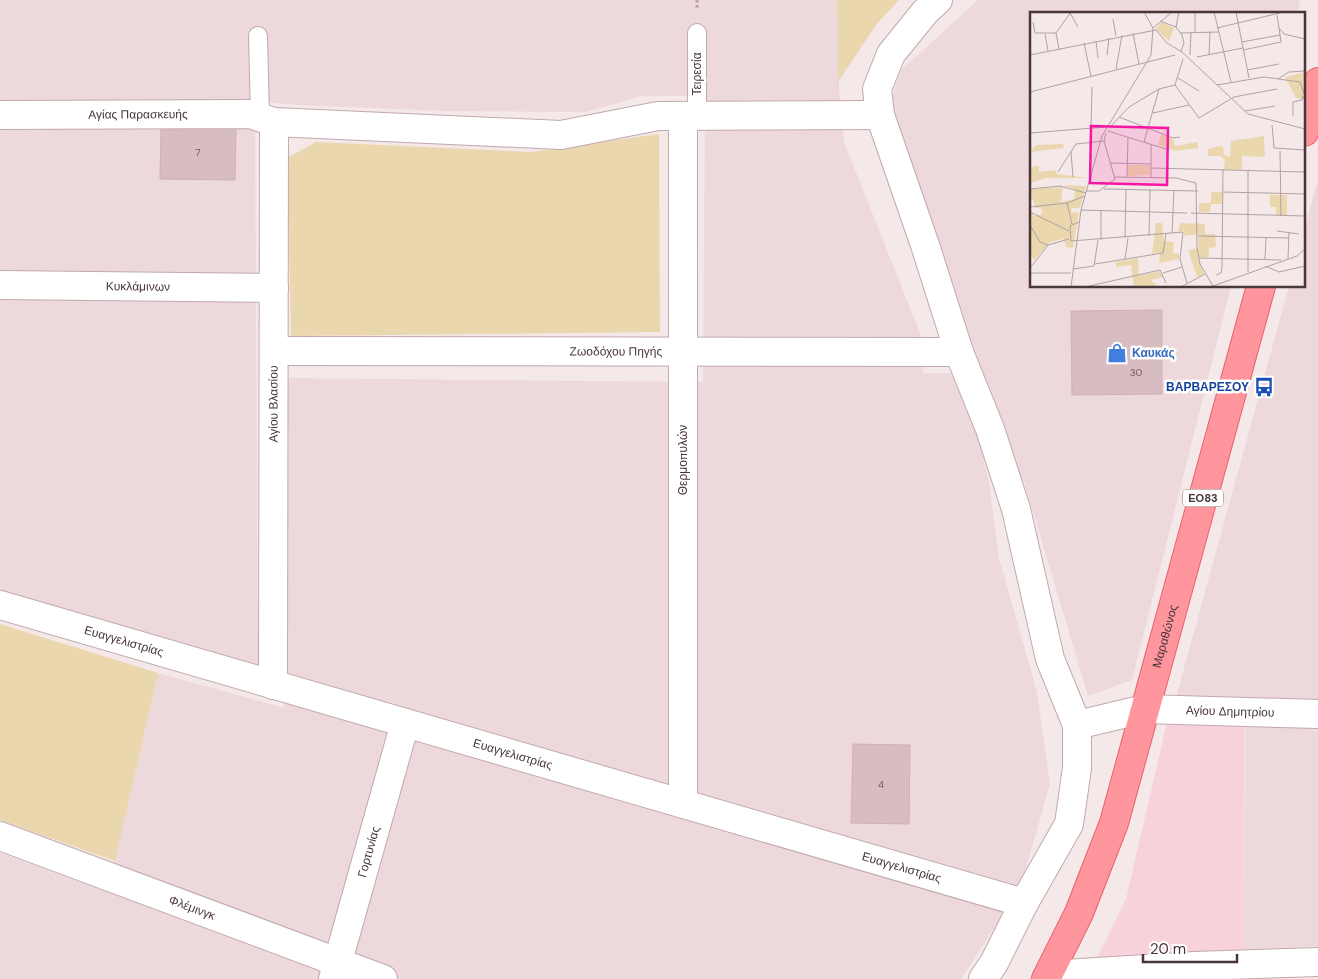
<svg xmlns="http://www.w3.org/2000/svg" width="1318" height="979" font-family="'DM Sans',sans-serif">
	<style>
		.residential { fill: #edd9db }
		.commercial { fill: #f7d2da }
		.green { fill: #ebd7ae }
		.building { fill: #d7bcc1; stroke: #d2afb5 }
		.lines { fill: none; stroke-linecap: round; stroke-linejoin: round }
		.lane-casing { stroke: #c1a9ac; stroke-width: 20 }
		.street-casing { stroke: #c1a9ac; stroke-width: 30 }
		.primary-casing { stroke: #ea606c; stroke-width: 30 }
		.path { stroke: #c39aa0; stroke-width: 3; stroke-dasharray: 2.5 2.5; stroke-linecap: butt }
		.lane { stroke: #fff; stroke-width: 18 }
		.street { stroke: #fff; stroke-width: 28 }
		.primary { stroke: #ff969e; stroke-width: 28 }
		.labels { text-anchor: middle; stroke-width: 5; stroke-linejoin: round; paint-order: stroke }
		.number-label { font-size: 10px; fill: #6c585b }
		.shield { fill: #fff; stroke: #7f7274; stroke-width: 1 }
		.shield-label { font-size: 11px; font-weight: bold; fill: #483639 }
		.street-label { font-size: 12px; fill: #483639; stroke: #fff }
		.shop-label { font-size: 12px; font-weight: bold; fill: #366cbe; stroke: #fff; text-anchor: start }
		.transit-label { font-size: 12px; font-weight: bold; fill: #164399; stroke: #fff; text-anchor: end }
		.inset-road { fill: none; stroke: #b0a1a3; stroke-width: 1 }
		.view { fill: #f616a4; fill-opacity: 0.15; stroke: #f616a4; stroke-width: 2.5 }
		.inset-edge { fill: none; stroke: #483639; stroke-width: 2.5 }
	</style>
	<rect width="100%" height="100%" fill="#f5e8e9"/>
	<path class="residential" d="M 0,0 L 837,0 L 839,88 L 844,142 L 922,338 L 923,373 L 957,373 L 971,406 L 989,482 L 999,558 L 1037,692 L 1050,784 L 1020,889 L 961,979 L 0,979 L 0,853 L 107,892 L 158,673 L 284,708 L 287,378 L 703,382 L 705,96 L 642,96 L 585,112 L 443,111 L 298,105 L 255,101 L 258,668 L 0,591 Z
		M 978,0 L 1300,0 L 1297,14 L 1032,14 L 1032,286 L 1231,286 L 1132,680 L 1088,696 L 1025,485 L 897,185 L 885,118 L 901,70 Z
		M 1318,179 L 1318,946 L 1245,950 L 1245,703 L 1175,701 L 1289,286 L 1304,286 L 1304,230 Z"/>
	<path class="commercial" d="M 1167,722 L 1244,726 L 1245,979 L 1087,979 L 1126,899 Z"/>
	<path class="green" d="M 837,0 L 899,0 L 876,25 L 838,82 Z
		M 659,134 L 660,332 L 291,336 L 287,158 L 316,142 L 532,152 Z
		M 0,624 L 158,673 L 115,861 L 0,820 Z"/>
	<path class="building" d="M 161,130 L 236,130 L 235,180 L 160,179 Z
		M 1162,310 L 1162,394 L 1072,395 L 1071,311 Z
		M 853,744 L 910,745 L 909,824 L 851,823 Z"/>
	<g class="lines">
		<defs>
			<path id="lane" d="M 258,36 L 260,117
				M 697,116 L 697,33"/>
			<g id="street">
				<path d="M 938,0 L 925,12 L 891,54 L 877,89 L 880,115 L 925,245 L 959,352 L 990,429 L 1016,509 L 1050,659 L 1077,725"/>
				<path id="s1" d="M 0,115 L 250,114 L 274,122 L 561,135 L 658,116 L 880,115"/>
				<path d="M 683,116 L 683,804"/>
				<path id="s2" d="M 0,285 L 274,288"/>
				<path id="s3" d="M 275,351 L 959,352"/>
				<path id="s4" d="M 0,605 L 1024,903"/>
				<path id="s5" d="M 273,685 L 274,122"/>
				<path id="s6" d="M 0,836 L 383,979"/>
				<path d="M 1049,975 L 1194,966 L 1318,962"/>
				<path id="s7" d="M 333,979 L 405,723"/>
				<path id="s8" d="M 983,979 L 994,963 L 1024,903 L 1069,824 L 1077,768 L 1077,725 L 1144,709 L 1318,714"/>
			</g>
			<g id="primary">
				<path d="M 1304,132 L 1318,82"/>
				<path id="s9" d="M 1046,979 L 1079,913 L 1114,823 L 1261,286"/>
			</g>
		</defs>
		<use href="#lane" class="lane-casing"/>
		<use href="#street" class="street-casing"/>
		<use href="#primary" class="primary-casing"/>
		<path class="path" d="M 697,0 L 697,9"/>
		<use href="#lane" class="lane"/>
		<use href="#street" class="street"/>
		<use href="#primary" class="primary"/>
	</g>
	<defs>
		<symbol id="shop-bare" viewBox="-9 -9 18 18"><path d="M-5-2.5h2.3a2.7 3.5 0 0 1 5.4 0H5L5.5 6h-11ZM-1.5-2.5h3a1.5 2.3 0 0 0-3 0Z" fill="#3f7fe0" stroke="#fff" stroke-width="2.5" paint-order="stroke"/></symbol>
		<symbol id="bus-bare" viewBox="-9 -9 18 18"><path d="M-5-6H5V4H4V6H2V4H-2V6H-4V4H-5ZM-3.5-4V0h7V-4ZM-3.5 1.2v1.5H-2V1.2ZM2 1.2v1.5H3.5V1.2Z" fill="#1a4fb4" stroke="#fff" stroke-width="2.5" paint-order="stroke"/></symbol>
	</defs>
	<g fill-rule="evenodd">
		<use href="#shop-bare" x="1103" y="339" width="28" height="28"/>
		<use href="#bus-bare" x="1250" y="373" width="28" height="28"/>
	</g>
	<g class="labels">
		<g class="number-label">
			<text x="198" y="156">7</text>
			<text x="1136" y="376">30</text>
			<text x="881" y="788">4</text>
		</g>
		<rect class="shield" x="1183" y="489.5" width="40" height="17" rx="4"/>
		<g class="shield-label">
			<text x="1203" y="502">ΕΟ83</text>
		</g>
		<g class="street-label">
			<text transform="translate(697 74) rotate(-90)" y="4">Τειρεσία</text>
			<text dy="4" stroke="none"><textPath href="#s1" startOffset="138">Αγίας Παρασκευής</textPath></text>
			<text dy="4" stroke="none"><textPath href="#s2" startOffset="138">Κυκλάμινων</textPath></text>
			<text dy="4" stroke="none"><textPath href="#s3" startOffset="341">Ζωοδόχου Πηγής</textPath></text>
			<text dy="4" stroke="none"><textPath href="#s5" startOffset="281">Αγίου Βλασίου</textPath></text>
			<text transform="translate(683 460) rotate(-90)" y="4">Θερμοπυλών</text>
			<text dy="4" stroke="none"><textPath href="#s9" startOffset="364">Μαραθώνος</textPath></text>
			<text dy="4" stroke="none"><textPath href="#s4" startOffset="129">Ευαγγελιστρίας</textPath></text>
			<text dy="4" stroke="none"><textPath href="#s8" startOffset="432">Αγίου Δημητρίου</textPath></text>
			<text dy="4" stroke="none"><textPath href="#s4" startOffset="534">Ευαγγελιστρίας</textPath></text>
			<text dy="4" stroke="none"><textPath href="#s7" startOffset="132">Γορτυνίας</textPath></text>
			<text dy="4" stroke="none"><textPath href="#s4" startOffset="939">Ευαγγελιστρίας</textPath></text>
			<text dy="4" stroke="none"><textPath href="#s6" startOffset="205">Φλέμινγκ</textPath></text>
		</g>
		<g class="shop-label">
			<text x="1132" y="357">Καυκάς</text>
		</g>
		<g class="transit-label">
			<text x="1249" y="391">ΒΑΡΒΑΡΕΣΟΥ</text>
		</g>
	</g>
	<g transform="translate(1030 12)">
		<rect width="275" height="275" fill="#f5e8e9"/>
		<path d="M 131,10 L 144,16 L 139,29 L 126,17 ZM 275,60 L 275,88 L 266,86 L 255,65 ZM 131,122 L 143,127 L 145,134 L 168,130 L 168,136 L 146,139 L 128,133 ZM 234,124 L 235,145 L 212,144 L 212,158 L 194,157 L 195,148 L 191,144 L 178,144 L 178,137 L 188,134 L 193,135 L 194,143 L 200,145 L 201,129 ZM 33,132 L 34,136 L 0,140 L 6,133 ZM 98,153 L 120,153 L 120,163 L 98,164 ZM 9,154 L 9,160 L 26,158 L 27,162 L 59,166 L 16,166 L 0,171 L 0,155 ZM 33,173 L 56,174 L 50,196 L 42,196 L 41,200 L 49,201 L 43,236 L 36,235 L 34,227 L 20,230 L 4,248 L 0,243 L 0,197 L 4,204 L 12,202 L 11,196 L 5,196 L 3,187 L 0,187 L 0,177 L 33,175 L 31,190 L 44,187 L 45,177 ZM 181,180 L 192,180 L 192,192 L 181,192 L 180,200 L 169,200 L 169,191 L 181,191 ZM 240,183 L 257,183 L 257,203 L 246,203 L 246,195 L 240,195 ZM 126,211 L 132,211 L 134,229 L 144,230 L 143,241 L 149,242 L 149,247 L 129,251 L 130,241 L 122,242 ZM 150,211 L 175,212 L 175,222 L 185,222 L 186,235 L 179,236 L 179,245 L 168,245 L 174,262 L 167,265 L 158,238 L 168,236 L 169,222 L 154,224 L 154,219 L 148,219 ZM 108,246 L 109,264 L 129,259 L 133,265 L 121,268 L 128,275 L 104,275 L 101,253 L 86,255 L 86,250 Z" fill="#ebd7ae"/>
		<path class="inset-road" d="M 184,0 L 201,70M 206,0 L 219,66M 40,1 L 48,15M 247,3 L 249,16 L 254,22 L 275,27M 83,7 L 86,24M 130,9 L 146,15 L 152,23 L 154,31 L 151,39M 3,10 L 5,21 L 26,21 L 41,0M 146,15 L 149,0M 123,16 L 142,0M 187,16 L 254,0M 165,20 L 165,0M 26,21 L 29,37M 103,21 L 109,52M 150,21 L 188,20M 15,22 L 18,39M 66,29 L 68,46M 212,30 L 250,23M 54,31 L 61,64M 213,38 L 251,30 L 249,16M 0,43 L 126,18 L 137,31 L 152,40 L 218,102 L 275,117M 77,43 L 79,26M 160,43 L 161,20M 179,43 L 180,20M 167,45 L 213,36M 86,57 L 92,23M 217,58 L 249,52M 148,66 L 169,79M 248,67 L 259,60 L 275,59M 145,73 L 169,106 L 204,85 L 247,77M 187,73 L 234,65 L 270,70 L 275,84M 0,80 L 145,43M 215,99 L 245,94M 123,101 L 159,93M 263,104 L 263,90 L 272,88 L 273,84M 89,105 L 143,126 L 150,125M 242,113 L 244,136 L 275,138M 61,115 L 62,75M 80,115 L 99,95 L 129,77 L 145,73 L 153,47M 78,119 L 139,138M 0,121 L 76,115M 114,130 L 129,77M 250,139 L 251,204M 41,140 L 43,165M 81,151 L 121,152M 121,156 L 275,160M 28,160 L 46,132 L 74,129 L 76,121M 85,165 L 146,166 L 166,171 L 167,236 L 170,252 L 183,274 L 267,244 L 275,237M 97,165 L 98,125M 121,165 L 121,132M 0,177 L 30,174 L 56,181M 74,177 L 168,179M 56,179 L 69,179 L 85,167 L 74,129M 193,180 L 275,182M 37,191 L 42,212M 0,195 L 37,191 L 55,184M 51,198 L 157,201M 0,200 L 39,219M 161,201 L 275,204M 49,210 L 40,214 L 41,229 L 153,220 L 150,247 L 157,271M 0,213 L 10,230 L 18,233M 247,219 L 269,222M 142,221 L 144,178M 119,224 L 120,178M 168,224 L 259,226M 95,226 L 96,177M 71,228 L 71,199M 169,246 L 251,248M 95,247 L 98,226M 235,247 L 236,226M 258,247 L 259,220M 65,252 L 133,241 L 136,222M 235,254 L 249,260 L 275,254M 0,256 L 18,233 L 39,227M 43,257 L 64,254 L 68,228M 218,260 L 218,158M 0,261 L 41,261M 133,261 L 152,255M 186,263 L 191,261 L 192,256 L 193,157M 41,275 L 51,198 L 72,124 L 121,43 L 123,16 L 114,0M 55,275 L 130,258 L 136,271M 151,275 L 175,262"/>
		<path class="view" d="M 61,114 L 138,116 L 137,173 L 60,171 Z"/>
		<rect width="275" height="275" class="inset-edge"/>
	</g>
	<path d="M1143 954v8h94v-8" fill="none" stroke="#483639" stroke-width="2.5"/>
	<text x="1150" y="954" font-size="15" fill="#483639" stroke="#ffffff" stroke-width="4" paint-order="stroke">20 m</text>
</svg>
